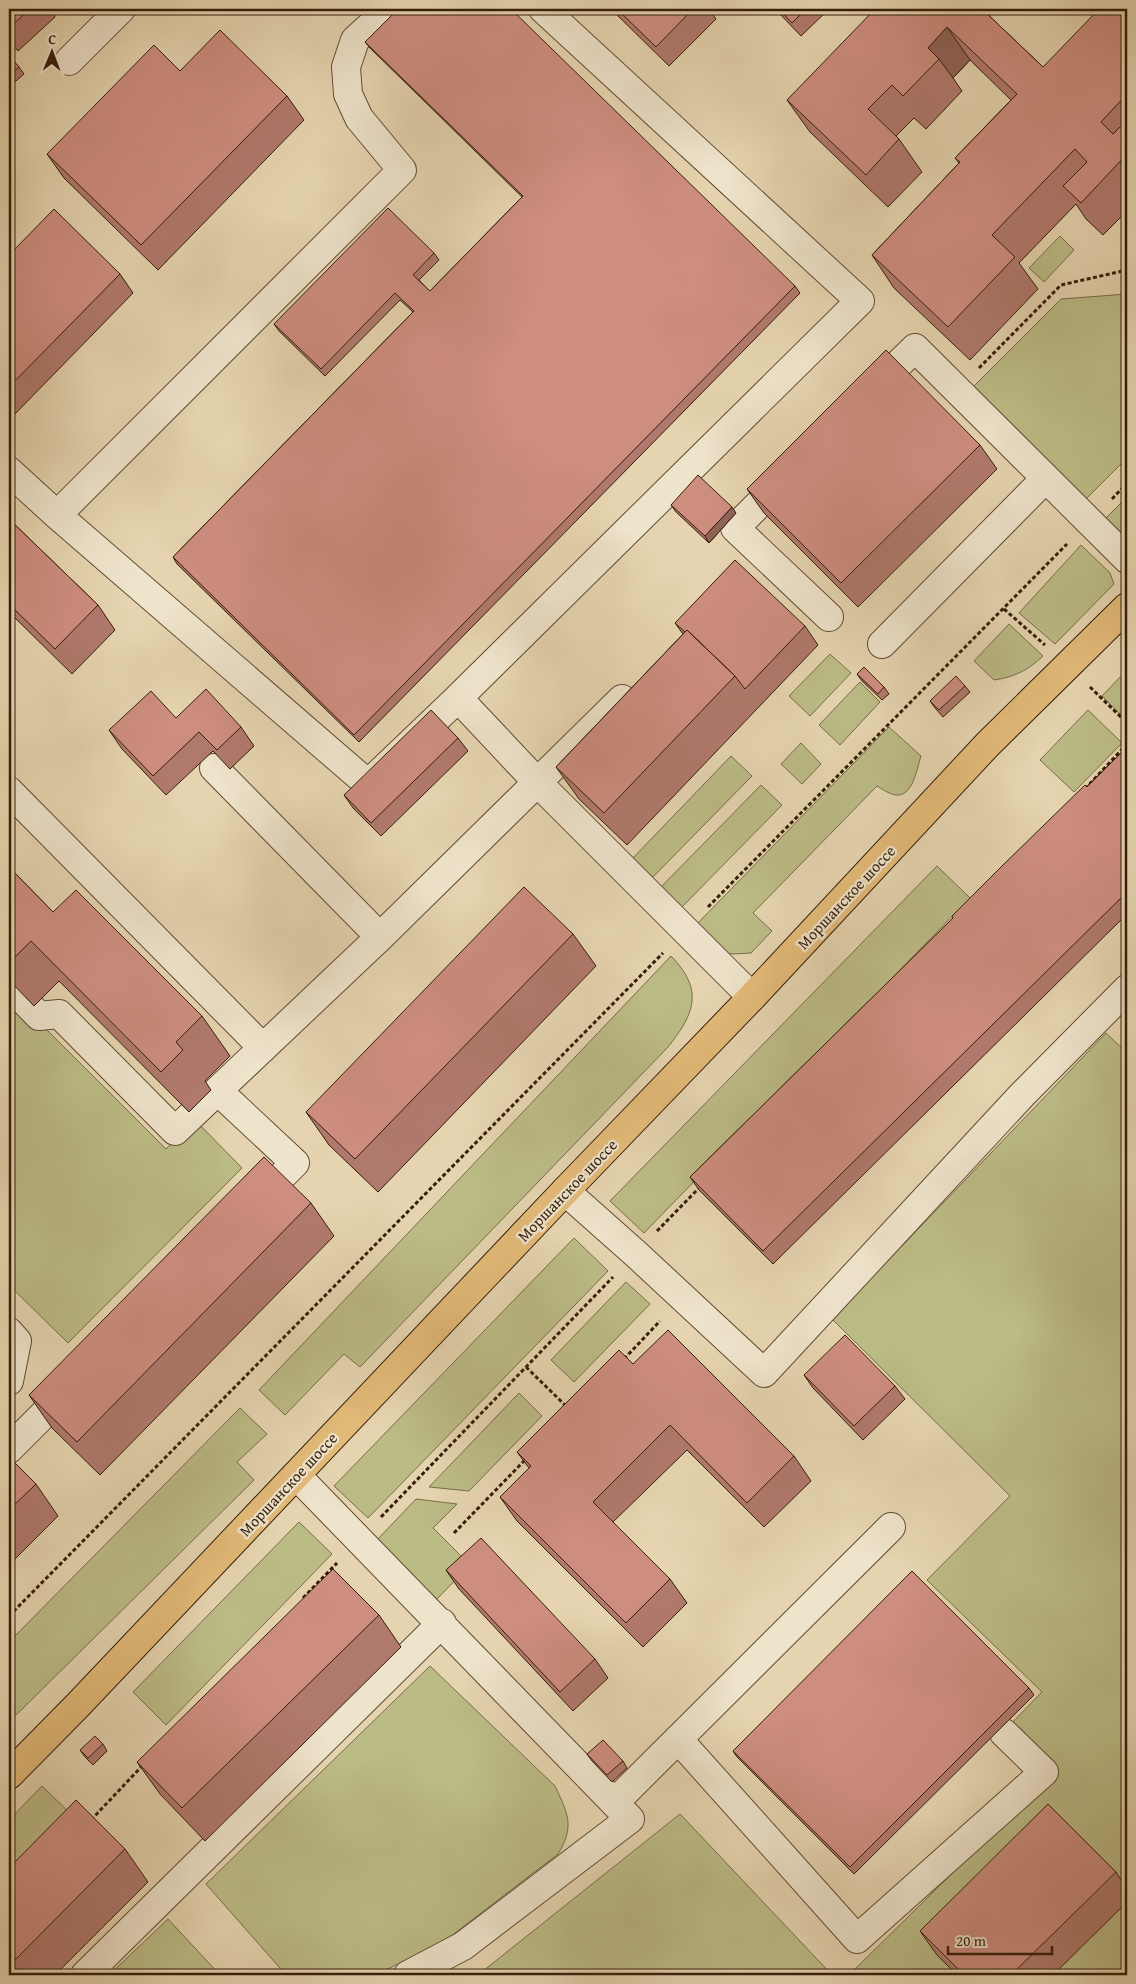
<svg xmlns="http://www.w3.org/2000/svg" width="1136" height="1984" font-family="'Gentium Book Plus',serif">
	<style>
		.green { fill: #bbbb86; stroke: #786c48 }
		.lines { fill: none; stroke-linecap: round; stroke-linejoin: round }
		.minor-casing { stroke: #614c33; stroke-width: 30 }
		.major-casing { stroke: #351e0a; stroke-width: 30 }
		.path { stroke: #351e0a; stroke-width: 3; stroke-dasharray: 4 2.5; stroke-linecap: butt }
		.minor { stroke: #eee3cb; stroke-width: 28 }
		.major { stroke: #e2ba78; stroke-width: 28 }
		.wall { fill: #b0796d; stroke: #351e0a }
		.shaded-wall { fill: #906359; stroke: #351e0a }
		.building { fill: #cd8d7f; stroke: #351e0a }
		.labels { text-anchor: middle; stroke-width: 4.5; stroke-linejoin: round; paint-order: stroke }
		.street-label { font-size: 16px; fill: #351e0a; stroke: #eee3cb }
	</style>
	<rect width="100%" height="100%" fill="#e5d4af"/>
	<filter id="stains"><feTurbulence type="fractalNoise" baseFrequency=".004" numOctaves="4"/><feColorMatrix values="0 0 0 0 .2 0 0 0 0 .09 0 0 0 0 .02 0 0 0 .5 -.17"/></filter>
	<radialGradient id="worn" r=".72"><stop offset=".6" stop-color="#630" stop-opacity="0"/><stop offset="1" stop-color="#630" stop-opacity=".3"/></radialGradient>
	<path class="green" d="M 1060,236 L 1074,250 L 1044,282 L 1029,268 Z
		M 1127,294 L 1127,458 L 1082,503 L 969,391 L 1061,299 Z
		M 1127,497 L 1127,544 L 1103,521 Z
		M 1081,545 L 1110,573 L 1114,584 L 1055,644 L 1019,613 Z
		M 1009,624 L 1043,656 C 1028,670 1015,677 994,680 L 974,661 Z
		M 830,654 L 851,673 L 810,716 L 789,696 Z
		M 1127,670 L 1127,721 L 1102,696 Z
		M 860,682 L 880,702 L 840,745 L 819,725 Z
		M 1088,710 L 1122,743 L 1074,792 L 1040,760 Z
		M 889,727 L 921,756 C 917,768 913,797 896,795 C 889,794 882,789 877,786 L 753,913 L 772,931 L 751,953 L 734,954 L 725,953 L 695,926 Z
		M 801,743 L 821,764 L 802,784 L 781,764 Z
		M 731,756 L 752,776 L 651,879 L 631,860 Z
		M 761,785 L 782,805 L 681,908 L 660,888 Z
		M 937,866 L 970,898 L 644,1233 L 610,1201 Z
		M 671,956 C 704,990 695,1013 668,1047 L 360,1367 L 344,1354 L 285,1415 L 259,1390 Z
		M 9,992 L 166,1149 L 195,1120 L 242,1168 L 68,1343 L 9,1285 Z
		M 1106,1033 L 1127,1053 L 1127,1583 L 1124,1587 L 1127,1590 L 1127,1975 L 849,1975 L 1056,1771 L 1008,1727 L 1042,1692 L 927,1580 L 1010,1496 L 832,1319 Z
		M 574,1238 L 608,1271 L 368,1518 L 334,1486 Z
		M 626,1282 L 650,1304 L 574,1382 L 551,1360 Z
		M 519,1393 L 542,1416 L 469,1491 L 429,1487 Z
		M 240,1408 L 267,1434 L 237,1462 L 254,1480 L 9,1722 L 9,1642 Z
		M 416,1499 L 457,1504 L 433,1528 L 470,1565 L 436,1600 L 375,1542 Z
		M 299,1522 L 332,1554 L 166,1725 L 133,1692 Z
		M 430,1666 L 555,1786 C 568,1814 575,1826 558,1854 L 442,1943 L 375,1975 L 286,1975 L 206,1884 Z
		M 42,1786 L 75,1818 L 9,1887 L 9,1820 Z
		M 680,1814 L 832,1975 L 478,1975 Z
		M 168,1919 L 220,1975 L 109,1975 Z"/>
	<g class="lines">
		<defs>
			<path id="minor" d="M 389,9 L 355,40 L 346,67 L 348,94 L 359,118 L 402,170 L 57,515 L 368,784 L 458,698
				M 543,9 L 860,301 L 458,698 L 538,783 L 752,997
				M 69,61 L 121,9
				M 873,389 L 915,348 L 1127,559
				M 9,471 L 57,515
				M 785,478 L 735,528 L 829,617
				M 882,644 L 1045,479
				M 214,768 L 380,937
				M 9,791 L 263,1048
				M 9,985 L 39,1016 L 59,1014 L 175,1131 L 380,937 L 622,699
				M 218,1091 L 295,1163 L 256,1202
				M 565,1191 L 636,1254 L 764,1373 L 1022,1095 L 1127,989
				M 9,1332 L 17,1341 L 9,1381
				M 9,1449 L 70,1388
				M 296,1475 L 630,1819 L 463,1946 L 408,1975
				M 678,1739 L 857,1939 L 1044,1772 L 1004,1733
				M 615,1802 L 891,1527
				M 85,1975 L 442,1623"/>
			<path id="major" d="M 9,1775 L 78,1705 L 565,1191 L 752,997 L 987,745 L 1127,607"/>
		</defs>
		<use href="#minor" class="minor-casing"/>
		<use href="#major" class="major-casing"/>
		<path class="path" d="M 979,368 L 1061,285 L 1127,270
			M 1112,499 L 1127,483
			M 1004,609 L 1045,645
			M 1090,687 L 1127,723
			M 1085,789 L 1127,744
			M 708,907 L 1067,544
			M 657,1231 L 700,1187
			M 624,1359 L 660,1321
			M 526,1367 L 567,1407
			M 381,1517 L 613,1277
			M 454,1533 L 525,1460
			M 303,1598 L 337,1563
			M 9,1616 L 663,953
			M 91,1820 L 143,1765"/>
		<use href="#minor" class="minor"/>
		<use href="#major" class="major"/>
	</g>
	<path class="wall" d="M 9,9 L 50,9 L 55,17 L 18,51 L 9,40 Z
		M 611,9 L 709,9 L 716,19 L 669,66 Z
		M 776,9 L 829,9 L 801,36 L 779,13 Z
		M 982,9 L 1043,67 L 1127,9 L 1127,211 L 1103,235 L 1086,219 L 1076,204 L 1019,263 L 1038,289 L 970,360 L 894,288 L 872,255 L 959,163 L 955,158 L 1011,100 L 970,60 L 953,78 L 962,91 L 926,129 L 914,118 L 896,136 L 899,139 L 922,172 L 888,207 L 810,132 L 787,100 Z
		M 365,42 L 795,286 L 800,293 L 359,742 L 177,564 L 173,557 L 413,312 L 400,300 L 325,376 L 279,331 L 274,324 L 434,253 L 439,260 L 419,280 L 430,291 L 522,197 L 370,48 Z
		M 9,56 L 19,67 L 24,74 L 9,87 Z
		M 180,71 L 287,96 L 304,120 L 158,270 L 64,178 L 47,154 Z
		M 9,255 L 120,274 L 133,293 L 14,415 L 9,410 Z
		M 980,445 L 997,469 L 858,607 L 764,513 L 747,489 Z
		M 671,505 L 736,513 L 709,543 L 676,512 Z
		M 9,519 L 98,605 L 115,630 L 72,674 L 9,612 Z
		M 675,623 L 805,626 L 818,645 L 627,845 L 579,799 L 556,767 L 683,634 Z
		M 857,674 L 884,687 L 889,694 L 882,700 L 862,681 Z
		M 965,686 L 970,692 L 943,717 L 935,708 L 930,701 Z
		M 176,718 L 241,727 L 254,746 L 230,769 L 213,751 L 166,795 L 122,749 L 109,730 Z
		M 458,738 L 468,751 L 381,836 L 353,808 L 344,795 Z
		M 1127,747 L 1127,914 L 773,1264 L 699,1190 L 690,1177 Z
		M 9,867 L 53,912 L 202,1016 L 230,1056 L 205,1081 L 211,1090 L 189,1112 L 59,981 L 34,1006 L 9,980 Z
		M 573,934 L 596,966 L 378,1192 L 329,1145 L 306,1112 Z
		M 311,1203 L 334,1236 L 100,1475 L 52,1428 L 29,1395 Z
		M 633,1364 L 794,1456 L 811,1481 L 764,1527 L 687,1450 L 613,1522 L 670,1579 L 687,1603 L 643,1647 L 517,1521 L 500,1497 L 529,1468 L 517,1452 Z
		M 804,1375 L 895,1386 L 905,1399 L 863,1440 L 813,1388 Z
		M 9,1457 L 36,1484 L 58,1516 L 9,1565 Z
		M 446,1570 L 595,1659 L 608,1678 L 573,1711 L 459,1589 Z
		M 379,1615 L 401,1647 L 205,1841 L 160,1794 L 137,1762 Z
		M 1029,1688 L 1034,1695 L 854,1874 L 737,1757 L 733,1751 Z
		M 103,1744 L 107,1751 L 93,1765 L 85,1757 L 80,1750 Z
		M 587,1754 L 623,1761 L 627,1768 L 612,1782 L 592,1761 Z
		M 125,1849 L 148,1882 L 55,1975 L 9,1975 L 9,1868 Z
		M 1116,1872 L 1127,1889 L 1127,1902 L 1053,1975 L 957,1975 L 937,1955 L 920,1931 Z"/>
	<path class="shaded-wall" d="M 947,27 L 970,60 L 953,78 L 939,59 L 928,48 Z
		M 732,507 L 736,513 L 709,543 L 705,536 Z"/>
	<path class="building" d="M 9,9 L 30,9 L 9,28 Z
		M 398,9 L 511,9 L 795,286 L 354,735 L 173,557 L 414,311 L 395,293 L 321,369 L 274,324 L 388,208 L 434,253 L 413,275 L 430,291 L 523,196 L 365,42 Z
		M 617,9 L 693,9 L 656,47 Z
		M 779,9 L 806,9 L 792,23 Z
		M 875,9 L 982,9 L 1043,67 L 1099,9 L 1127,9 L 1127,94 L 1101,122 L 1113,134 L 1127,120 L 1127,154 L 1081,203 L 1063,186 L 1087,162 L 1075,149 L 992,235 L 1015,257 L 948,327 L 872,255 L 960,162 L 955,158 L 1017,94 L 947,27 L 928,48 L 939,59 L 903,96 L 892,85 L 868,109 L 899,139 L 866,175 L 787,100 Z
		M 220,30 L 287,96 L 141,245 L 47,154 L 154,45 L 180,71 Z
		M 9,56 L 19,67 L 9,76 Z
		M 54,209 L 120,274 L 9,387 L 9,255 Z
		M 886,350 L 980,445 L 841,583 L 747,489 Z
		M 698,475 L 732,507 L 705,536 L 671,505 Z
		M 9,519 L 98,605 L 55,649 L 9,604 Z
		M 735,560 L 805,626 L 745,689 L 735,676 L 687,630 L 685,632 L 675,623 Z
		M 687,630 L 735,676 L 604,813 L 556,767 Z
		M 864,667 L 884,687 L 878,694 L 857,674 Z
		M 956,676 L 965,686 L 939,710 L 930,701 Z
		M 206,689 L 241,727 L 217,750 L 199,732 L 153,776 L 109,730 L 151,691 L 176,718 Z
		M 431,710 L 458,738 L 371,823 L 344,795 Z
		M 1127,747 L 1127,892 L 763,1251 L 690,1177 L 953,918 L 952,916 L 1003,865 L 1085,785 L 1087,787 Z
		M 9,867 L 53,912 L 76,890 L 202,1016 L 176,1042 L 183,1050 L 161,1072 L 31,941 L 9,963 Z
		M 524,887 L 573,934 L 355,1159 L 306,1112 Z
		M 264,1157 L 311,1203 L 77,1442 L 29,1395 Z
		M 668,1330 L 794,1456 L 747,1503 L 670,1425 L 593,1502 L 670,1579 L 626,1623 L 500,1497 L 531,1466 L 517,1452 L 619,1350 L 633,1364 Z
		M 845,1335 L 895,1386 L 854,1426 L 804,1375 Z
		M 9,1457 L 36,1484 L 9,1510 Z
		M 481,1538 L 595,1659 L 560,1692 L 446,1570 Z
		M 333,1569 L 379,1615 L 182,1808 L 137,1762 Z
		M 912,1571 L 1029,1688 L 850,1867 L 733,1751 Z
		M 95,1736 L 103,1744 L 88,1758 L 80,1750 Z
		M 603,1740 L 623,1761 L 607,1775 L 587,1754 Z
		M 76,1800 L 125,1849 L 9,1966 L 9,1868 Z
		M 1048,1804 L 1116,1872 L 1011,1975 L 964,1975 L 920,1931 Z"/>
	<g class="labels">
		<g class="street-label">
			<text transform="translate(846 897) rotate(-47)" y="6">Моршанское шоссе</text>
			<text transform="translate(567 1190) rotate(-46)" y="6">Моршанское шоссе</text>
			<text transform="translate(288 1484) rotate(-47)" y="6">Моршанское шоссе</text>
		</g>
	</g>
	<rect width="1136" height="1984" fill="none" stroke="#e5d4af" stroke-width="30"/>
	<rect x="10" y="10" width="1116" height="1964" fill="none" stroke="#351e0a" stroke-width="2.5"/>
	<rect x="15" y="15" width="1106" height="1954" fill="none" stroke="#351e0a"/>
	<g transform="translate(52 52) rotate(1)" stroke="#eee3cb" stroke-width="4" paint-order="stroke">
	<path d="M0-4L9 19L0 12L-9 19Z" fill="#351e0a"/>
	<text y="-8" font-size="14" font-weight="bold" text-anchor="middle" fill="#351e0a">С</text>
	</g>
	<path d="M948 1946v8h104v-8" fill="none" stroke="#351e0a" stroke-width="2.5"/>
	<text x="956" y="1946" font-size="15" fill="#351e0a" stroke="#eee3cb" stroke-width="4" paint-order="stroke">20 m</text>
	<rect width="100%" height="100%" filter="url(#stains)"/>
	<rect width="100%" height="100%" fill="url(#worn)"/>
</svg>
